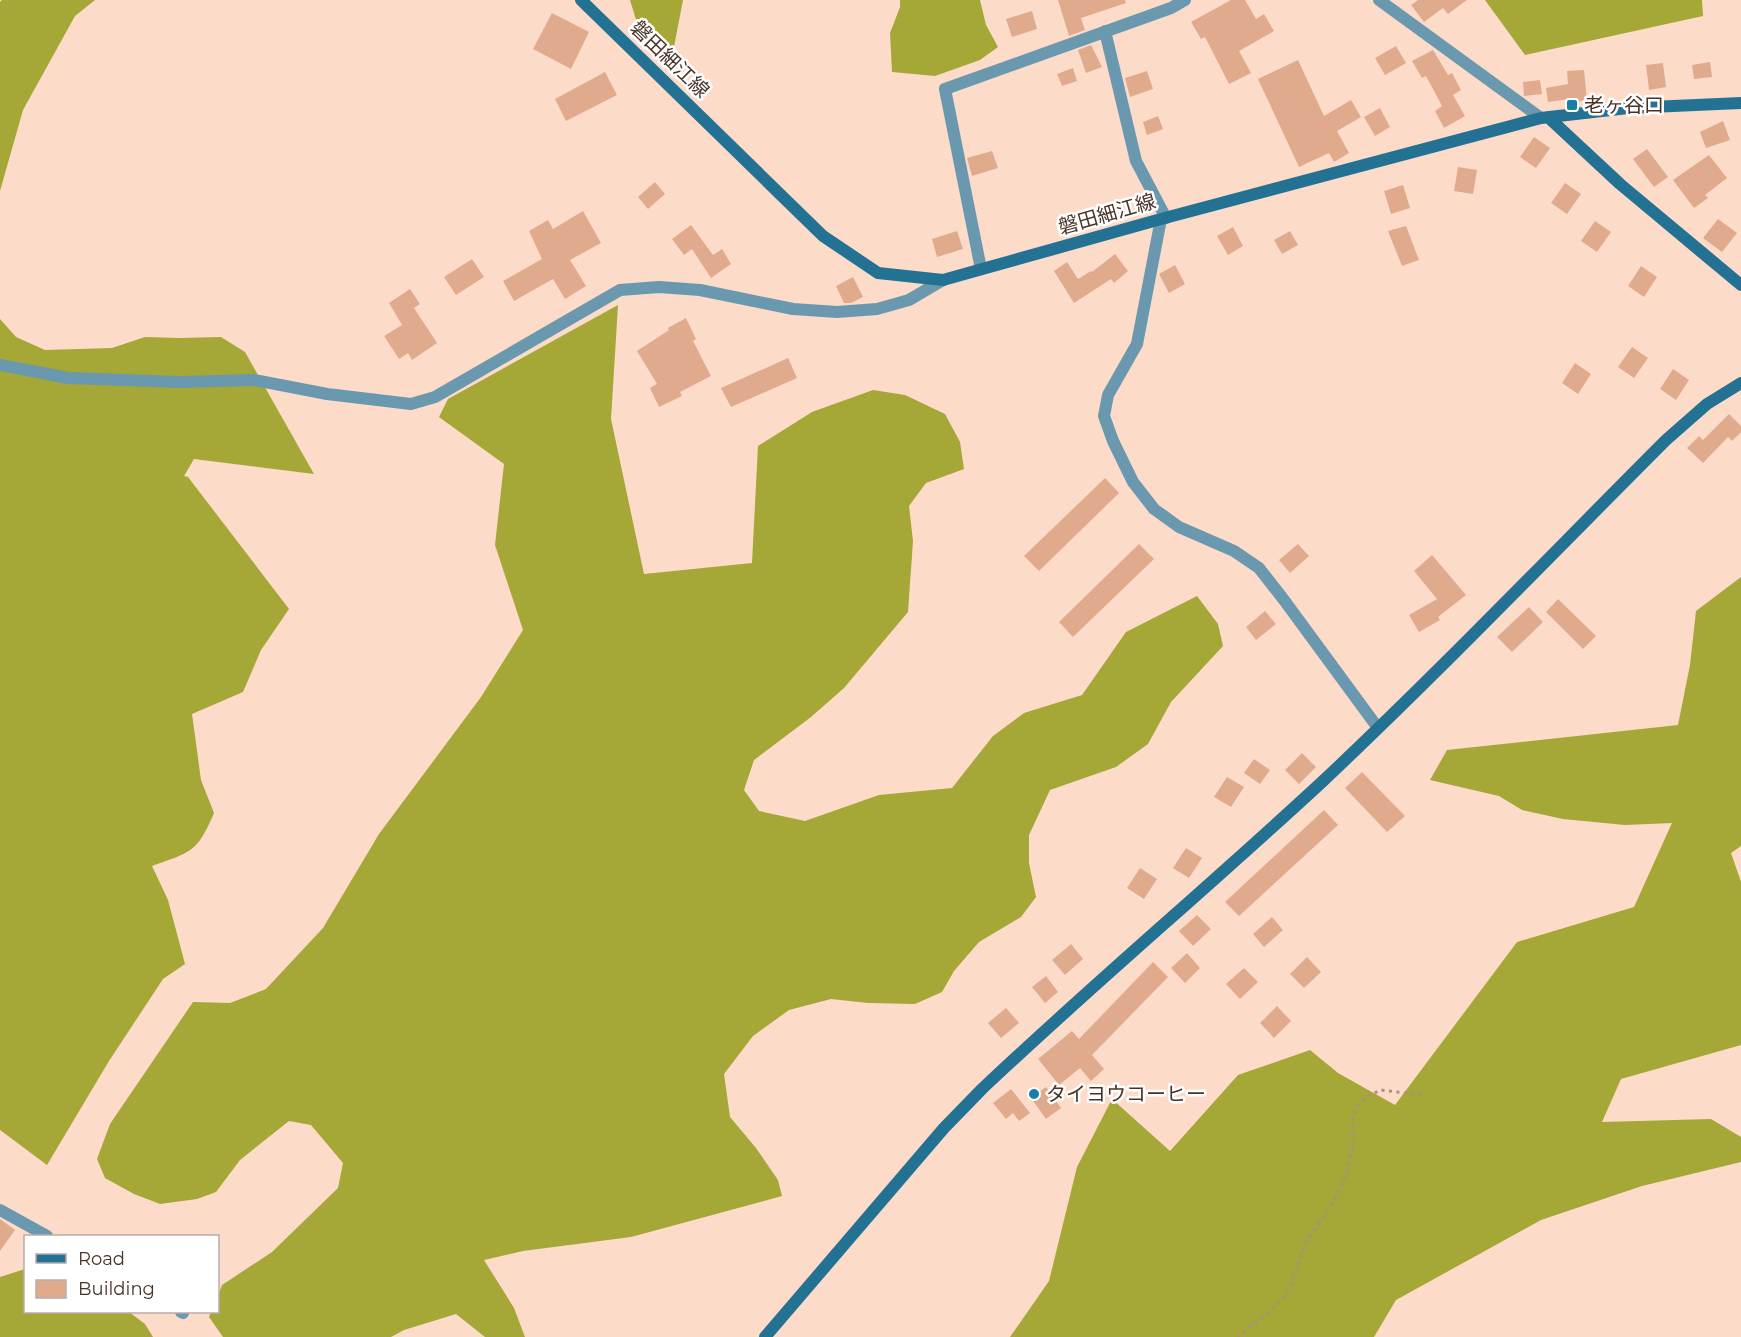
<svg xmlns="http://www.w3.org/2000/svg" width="1741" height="1337" font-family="Montserrat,'Noto Sans JP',sans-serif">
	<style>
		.forest { fill: #a5a736 }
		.building { fill: #e0ab8d }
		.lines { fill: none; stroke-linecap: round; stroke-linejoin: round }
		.path { stroke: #ac8f80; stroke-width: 3; stroke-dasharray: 3 4.5; stroke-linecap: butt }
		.street { stroke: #6a98af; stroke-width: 12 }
		.secondary { stroke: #247293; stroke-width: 12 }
		.poi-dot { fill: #1581a9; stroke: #fff; stroke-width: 2 }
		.labels { text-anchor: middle; stroke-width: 5; stroke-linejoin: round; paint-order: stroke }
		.street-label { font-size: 20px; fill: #493327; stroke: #fff }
		.poi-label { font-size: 20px; fill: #493327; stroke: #fff; text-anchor: start }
	</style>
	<rect width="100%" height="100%" fill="#fddbc9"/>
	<path class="forest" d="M 2,0 L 95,0 L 75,16 L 23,110 L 0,191 L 0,2 Z
		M 630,0 L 683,0 L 673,52 L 637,23 Z
		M 900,0 L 980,0 L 986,25 L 998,47 L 980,60 L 935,76 L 892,72 L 890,33 L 900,7 Z
		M 1485,0 L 1702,0 L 1703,16 L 1525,55 Z
		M 618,305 L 611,419 L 644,574 L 752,563 L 758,446 L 812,412 L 873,390 L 905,395 L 945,414 L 960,442 L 964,469 L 926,483 L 909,506 L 913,541 L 908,612 L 844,688 L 811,717 L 754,760 L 744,790 L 759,811 L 805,821 L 879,795 L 952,788 L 993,736 L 1024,713 L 1082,695 L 1126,632 L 1197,596 L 1218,624 L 1223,646 L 1171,702 L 1148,744 L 1116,767 L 1050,790 L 1029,835 L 1029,863 L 1036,897 L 1021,917 L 979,942 L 954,971 L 942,992 L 915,1004 L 868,1003 L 831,999 L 789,1010 L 753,1036 L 724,1074 L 730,1117 L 756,1148 L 778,1180 L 782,1196 L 631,1237 L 523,1251 L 484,1260 L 514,1308 L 525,1337 L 485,1337 L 456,1314 L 404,1330 L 391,1337 L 223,1337 L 209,1317 L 211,1312 L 218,1312 L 218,1296 L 222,1285 L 272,1252 L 338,1188 L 343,1163 L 311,1125 L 289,1121 L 240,1160 L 216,1192 L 197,1199 L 160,1204 L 134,1194 L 105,1178 L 97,1159 L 110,1124 L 193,1002 L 230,1003 L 266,989 L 323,928 L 379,834 L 481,697 L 523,630 L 495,545 L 504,464 L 439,417 L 448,399 Z
		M 0,319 L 16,337 L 45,350 L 112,348 L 145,337 L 179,338 L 221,337 L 245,352 L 314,474 L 194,459 L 184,476 L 188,477 L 289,609 L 261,650 L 243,692 L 192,714 L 201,780 L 214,813 C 197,853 191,852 152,866 L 168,900 L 185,964 L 163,979 L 109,1061 L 47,1165 L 0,1130 Z
		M 1741,577 L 1741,846 L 1731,853 L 1741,882 L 1741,1045 L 1621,1079 L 1602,1122 L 1711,1119 L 1741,1137 L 1741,1162 L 1642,1186 L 1541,1220 L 1396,1300 L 1374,1337 L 1010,1337 L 1049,1281 L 1077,1167 L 1112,1099 L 1170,1151 L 1238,1075 L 1310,1050 L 1338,1073 L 1395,1105 L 1517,942 L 1634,907 L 1672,823 L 1625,825 L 1563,819 L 1522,810 L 1499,796 L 1430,780 L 1447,750 L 1678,725 L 1690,665 L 1696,611 Z
		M 25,1269 L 26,1312 L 129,1312 L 145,1324 L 153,1337 L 0,1337 L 0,1277 Z"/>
	<path class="building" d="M 1058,0 L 1125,0 L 1126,3 L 1081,18 L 1085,30 L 1069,36 Z
		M 1231,0 L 1245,0 L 1256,19 L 1264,14 L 1274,31 L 1239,51 L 1251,73 L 1229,84 L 1205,37 L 1201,39 L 1191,22 Z
		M 1418,0 L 1467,0 L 1448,14 L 1443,8 L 1424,22 L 1411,5 Z
		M 1032,11 L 1037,29 L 1012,37 L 1006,19 Z
		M 552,13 L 589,32 L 571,69 L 533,49 Z
		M 1091,45 L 1102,67 L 1086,73 L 1078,50 Z
		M 1396,46 L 1406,63 L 1385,75 L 1375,58 Z
		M 1433,50 L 1448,75 L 1452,73 L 1461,90 L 1453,95 L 1465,116 L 1444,128 L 1435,111 L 1442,106 L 1426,76 L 1422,78 L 1412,61 Z
		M 1298,60 L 1324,116 L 1351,100 L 1361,117 L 1337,131 L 1349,153 L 1334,162 L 1329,153 L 1299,167 L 1258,79 Z
		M 1710,62 L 1712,77 L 1694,79 L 1692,65 Z
		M 1663,63 L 1666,87 L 1649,90 L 1646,65 Z
		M 1073,68 L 1077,81 L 1062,86 L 1057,74 Z
		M 1584,70 L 1587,100 L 1570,103 L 1570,99 L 1548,102 L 1546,88 L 1568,84 L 1567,71 Z
		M 1147,71 L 1153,89 L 1130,97 L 1125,78 Z
		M 605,72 L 617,95 L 566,121 L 555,99 Z
		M 1540,80 L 1542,94 L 1524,96 L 1523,82 Z
		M 1380,108 L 1390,127 L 1375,136 L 1364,117 Z
		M 1158,116 L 1163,129 L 1147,135 L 1143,122 Z
		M 1723,121 L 1730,140 L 1706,148 L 1700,132 Z
		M 1534,137 L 1550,148 L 1536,168 L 1520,157 Z
		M 1647,149 L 1668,177 L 1654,187 L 1633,159 Z
		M 992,151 L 998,168 L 972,176 L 967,158 Z
		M 1709,155 L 1727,178 L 1705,195 L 1708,198 L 1694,208 L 1673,180 Z
		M 1458,167 L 1477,170 L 1473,194 L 1454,191 Z
		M 655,182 L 665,194 L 648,209 L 638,197 Z
		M 1565,183 L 1581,194 L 1567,214 L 1551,203 Z
		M 1403,185 L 1410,208 L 1391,214 L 1384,191 Z
		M 583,211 L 601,243 L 570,260 L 586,286 L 565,299 L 553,279 L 514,301 L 503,281 L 542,259 L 529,231 L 548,220 L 553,229 Z
		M 1718,219 L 1737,233 L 1722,252 L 1703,238 Z
		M 1595,221 L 1611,232 L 1597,252 L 1581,241 Z
		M 691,225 L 713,255 L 722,249 L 731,264 L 711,278 L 692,249 L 684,255 L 672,239 Z
		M 1406,226 L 1419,260 L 1402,266 L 1388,231 Z
		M 1233,227 L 1243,246 L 1228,255 L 1217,236 Z
		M 957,231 L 963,249 L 937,257 L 932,239 Z
		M 1290,231 L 1298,245 L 1282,254 L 1274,240 Z
		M 1115,254 L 1128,271 L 1114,283 L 1111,279 L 1074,303 L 1054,271 L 1067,262 L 1078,279 L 1091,271 L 1092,272 Z
		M 472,259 L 484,277 L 456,295 L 444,277 Z
		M 1175,265 L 1185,284 L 1169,293 L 1159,274 Z
		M 1641,266 L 1657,277 L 1644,297 L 1628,286 Z
		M 853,277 L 863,297 L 851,303 L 844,303 L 836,286 Z
		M 410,289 L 420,304 L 414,308 L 437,343 L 412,360 L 408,353 L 399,359 L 384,336 L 402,325 L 389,303 Z
		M 686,318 L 696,339 L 693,341 L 711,376 L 680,392 L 682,396 L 659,407 L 650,388 L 657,384 L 637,351 L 669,330 L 668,328 Z
		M 1632,347 L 1648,358 L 1634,378 L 1618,367 Z
		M 788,358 L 797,378 L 731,407 L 721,388 Z
		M 1575,363 L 1591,374 L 1578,394 L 1562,383 Z
		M 1673,369 L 1689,380 L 1676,400 L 1660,389 Z
		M 1729,414 L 1741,426 L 1741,432 L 1732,441 L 1728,437 L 1703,463 L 1687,448 L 1699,436 L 1703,440 Z
		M 1105,478 L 1119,493 L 1039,571 L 1024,556 Z
		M 1139,544 L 1154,559 L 1073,637 L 1059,622 Z
		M 1298,544 L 1309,556 L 1290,573 L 1279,560 Z
		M 1432,555 L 1466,595 L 1438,617 L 1440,620 L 1419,632 L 1409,615 L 1437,599 L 1414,571 Z
		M 1558,599 L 1596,636 L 1583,649 L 1546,612 Z
		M 1529,607 L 1543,622 L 1512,652 L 1497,637 Z
		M 1265,611 L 1276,624 L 1256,640 L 1246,627 Z
		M 1302,753 L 1316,767 L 1299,784 L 1285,770 Z
		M 1254,759 L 1270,770 L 1260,784 L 1244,773 Z
		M 1362,772 L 1405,816 L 1387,832 L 1345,788 Z
		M 1227,777 L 1244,787 L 1231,807 L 1214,797 Z
		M 1324,810 L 1338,825 L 1239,916 L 1225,902 Z
		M 1186,848 L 1202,858 L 1189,878 L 1173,868 Z
		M 1140,868 L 1157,879 L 1144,899 L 1127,888 Z
		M 1197,915 L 1211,929 L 1193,946 L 1179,931 Z
		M 1272,917 L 1283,930 L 1264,947 L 1253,934 Z
		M 1071,944 L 1083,959 L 1065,975 L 1052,960 Z
		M 1187,953 L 1200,968 L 1185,983 L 1171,968 Z
		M 1307,957 L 1321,972 L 1304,988 L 1290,974 Z
		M 1153,962 L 1168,977 L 1092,1055 L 1104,1069 L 1091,1081 L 1080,1068 L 1059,1085 L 1038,1059 L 1072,1031 L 1079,1039 Z
		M 1244,968 L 1258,982 L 1240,999 L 1226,984 Z
		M 1046,976 L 1058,992 L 1045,1003 L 1032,987 Z
		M 1277,1006 L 1291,1021 L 1274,1038 L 1260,1023 Z
		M 1006,1008 L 1019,1023 L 1001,1038 L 988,1023 Z
		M 1046,1087 L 1061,1108 L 1046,1119 L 1031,1098 Z
		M 1011,1089 L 1030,1113 L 1019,1121 L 1013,1113 L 1006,1119 L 993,1103 Z
		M 0,1219 L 15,1230 L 0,1251 Z"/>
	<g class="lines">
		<path class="path" d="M 1237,1337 L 1277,1306 L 1289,1289 L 1306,1243 L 1334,1201 L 1346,1175 L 1353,1147 L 1352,1121 L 1356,1108 L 1366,1097 L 1381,1090 L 1421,1095"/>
		<path class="street" d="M 1379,0 L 1541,118
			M 1105,31 L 1136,161 L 1166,218
			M 1161,219 L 1137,344 L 1108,395 L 1104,416 L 1113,441 L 1133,482 L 1154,509 L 1179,527 L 1234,551 L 1259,568 L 1284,600 L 1378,728
			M 981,269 L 945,89 L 1171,8 L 1185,0
			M 0,365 L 68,378 L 180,382 L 254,380 L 327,394 L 411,404 L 435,397 L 620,290 L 659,287 L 700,290 L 793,309 L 837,312 L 877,309 L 909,300 L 943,280
			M 0,1210 L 47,1236
			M 181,1312 L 183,1313"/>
		<path class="secondary" d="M 581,0 L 823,236 L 878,273 L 943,280 L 1161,219 L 1541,118 L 1628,108 L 1741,103
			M 1548,117 L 1620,184 L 1741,285
			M 765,1337 L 944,1128 L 982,1089 C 1093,984 1211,885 1323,781 C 1440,671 1552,554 1666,440 L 1707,404 L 1741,383"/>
	</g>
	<g class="poi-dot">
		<rect x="1566" y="99" width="12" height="12" rx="3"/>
		<circle cx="1034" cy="1094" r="6"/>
	</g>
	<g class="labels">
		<g class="street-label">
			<text transform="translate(670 59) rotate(44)" y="7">磐田細江線</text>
			<text transform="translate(1107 214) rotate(-16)" y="7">磐田細江線</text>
		</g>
		<g class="poi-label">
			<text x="1584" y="112">老ヶ谷口</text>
			<text x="1046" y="1101">タイヨウコーヒー</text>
		</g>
	</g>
	<rect x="24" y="1235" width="195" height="78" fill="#ffffff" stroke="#b6ada9" stroke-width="1.5"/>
	<rect x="36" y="1254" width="30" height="9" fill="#247293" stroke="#b6ada9" stroke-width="1.5"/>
	<text x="78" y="1265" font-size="18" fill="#493327">Road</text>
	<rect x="36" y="1280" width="30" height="18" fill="#e0ab8d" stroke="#b6ada9" stroke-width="1.5"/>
	<text x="78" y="1295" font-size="18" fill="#493327">Building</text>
</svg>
